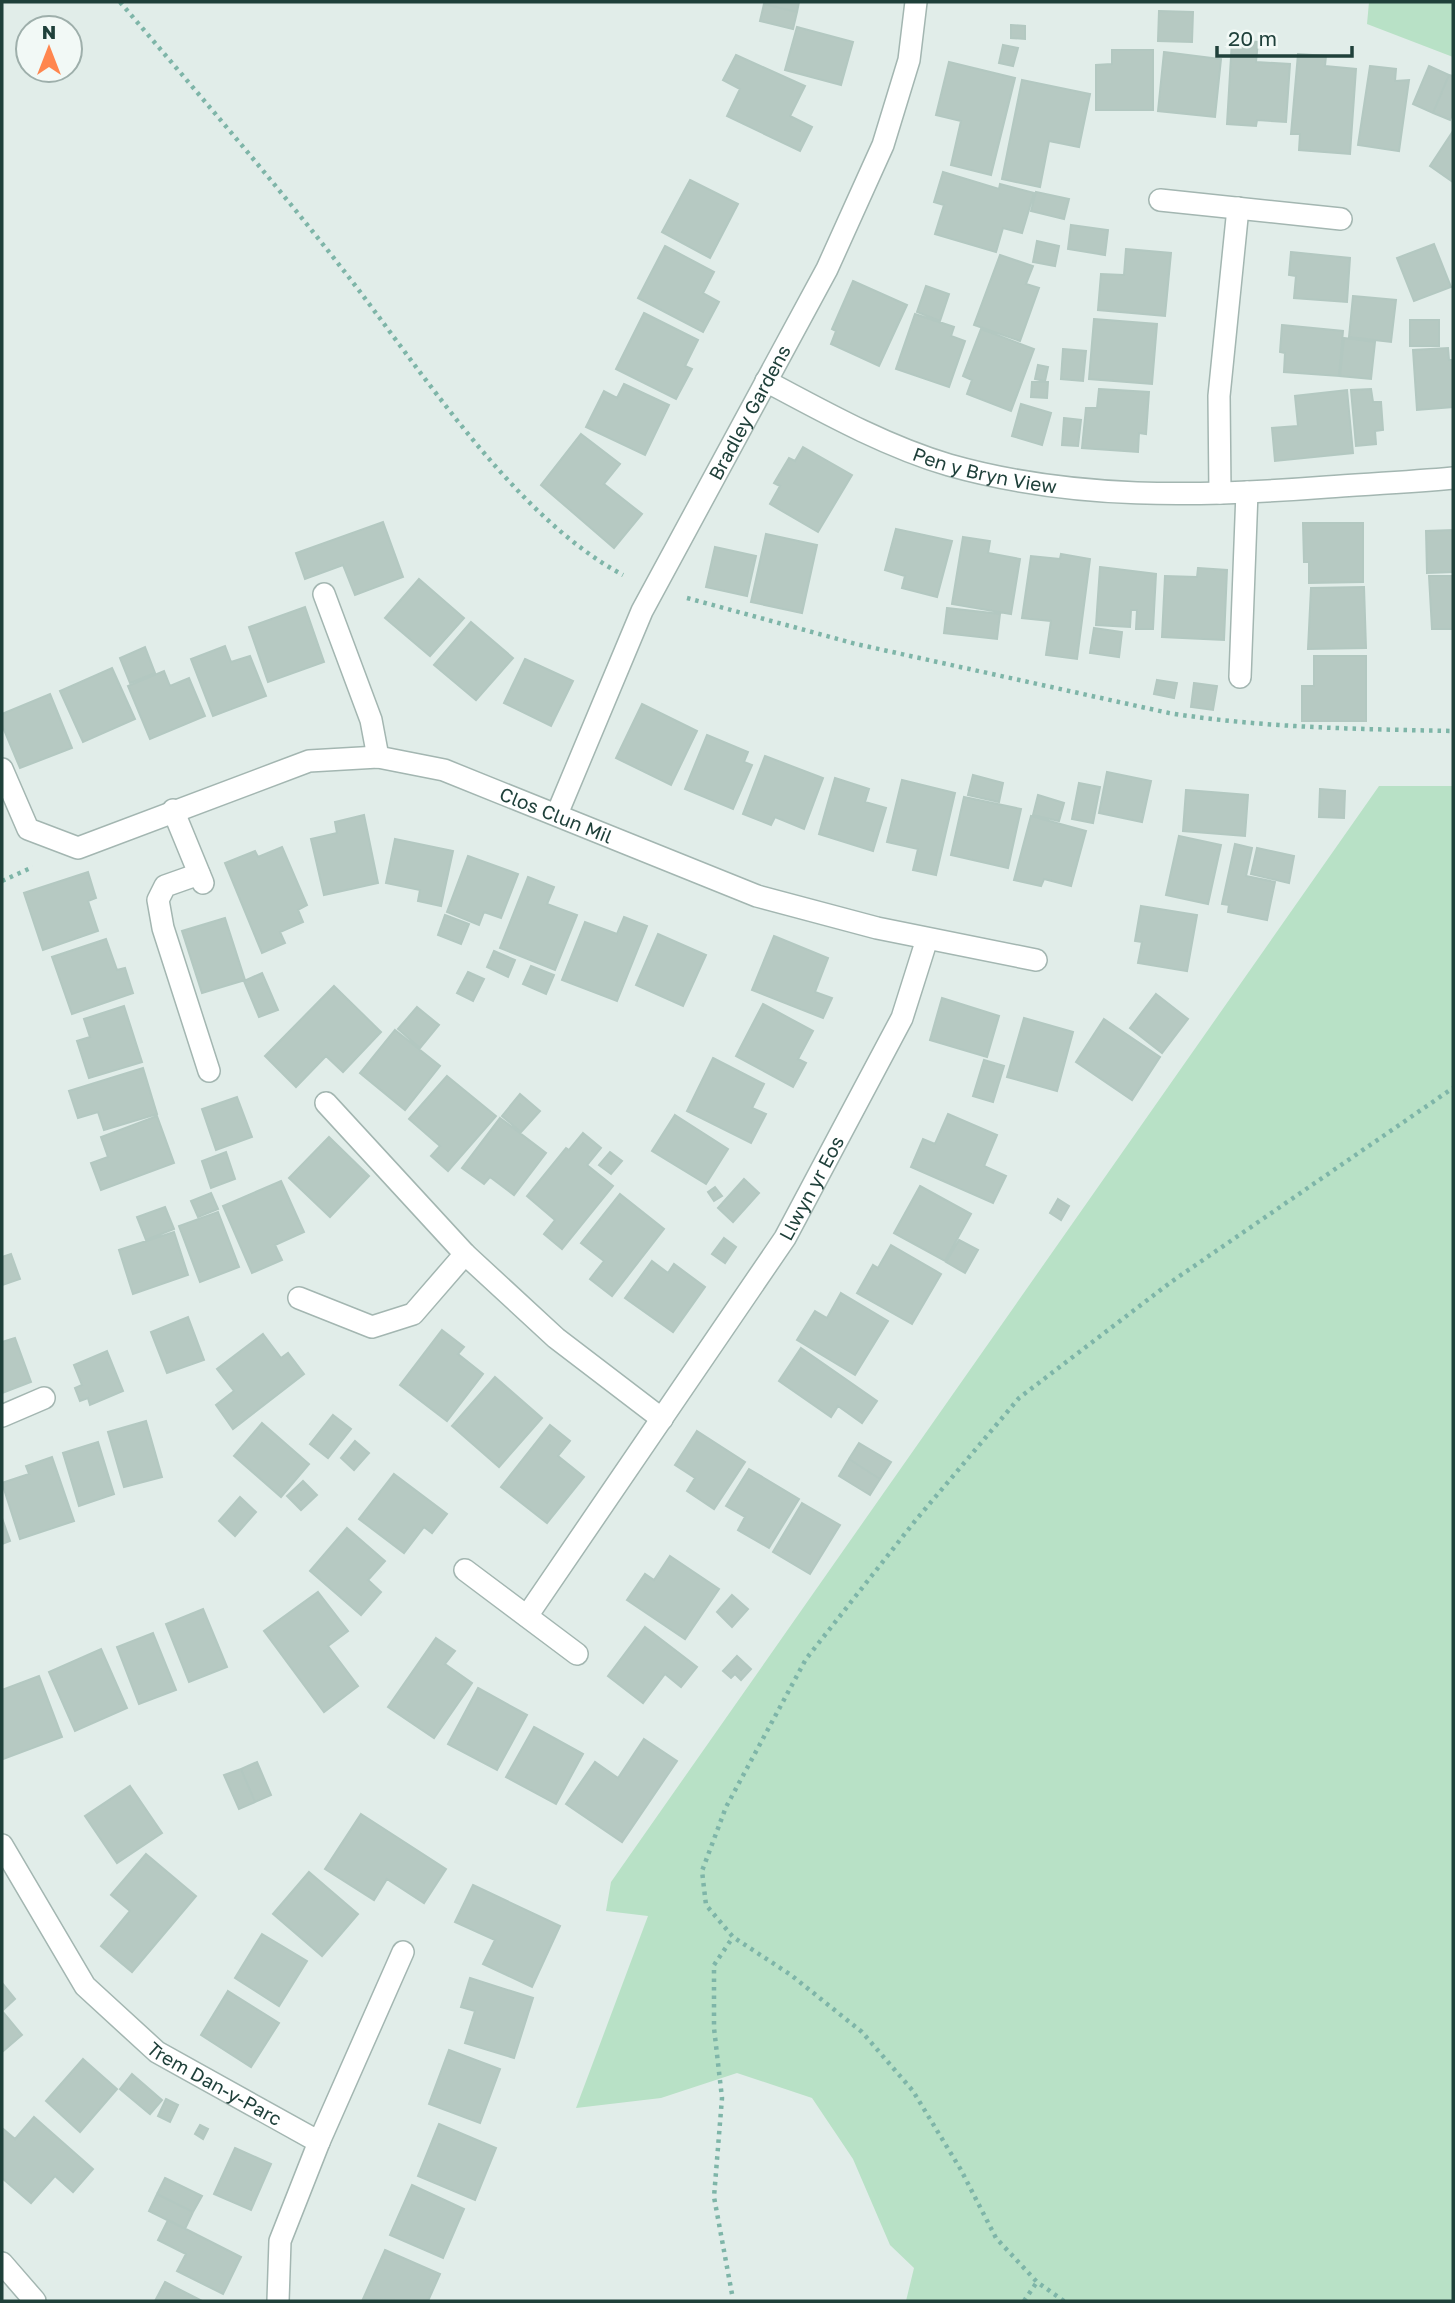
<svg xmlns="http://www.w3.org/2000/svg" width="1455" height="2303" font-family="'Golos Text',sans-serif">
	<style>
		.green { fill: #b8e1c6 }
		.building { fill: #b6c9c2; stroke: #b3c8c1; stroke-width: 2 }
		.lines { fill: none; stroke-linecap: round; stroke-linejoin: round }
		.minor-casing { stroke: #a3b6b1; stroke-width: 24 }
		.path { stroke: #7eb5a8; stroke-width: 4.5; stroke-dasharray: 3.5 5; stroke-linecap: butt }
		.minor { stroke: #fff; stroke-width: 21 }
		.labels { text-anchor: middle; stroke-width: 6; stroke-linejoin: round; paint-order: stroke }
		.street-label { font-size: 19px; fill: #1f403a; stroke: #f2f9f6 }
	</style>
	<rect width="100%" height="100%" fill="#e1ede9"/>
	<path class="green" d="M 1369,2 L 1453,2 L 1453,57 L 1367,24 Z
		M 1379,786 L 1453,786 L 1453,2301 L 906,2301 L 914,2268 L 890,2245 L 853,2159 L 812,2098 L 737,2073 L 661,2098 L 576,2108 L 648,1916 L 606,1911 L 611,1882 Z"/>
	<path class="building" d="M 765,2 L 799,2 L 797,12 L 764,4 Z
		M 764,4 L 797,12 L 793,29 L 760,21 Z
		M 1159,11 L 1193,12 L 1192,42 L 1158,41 Z
		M 1011,25 L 1025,26 L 1025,39 L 1011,38 Z
		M 797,27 L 853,42 L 841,85 L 785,70 Z
		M 1232,40 L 1258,42 L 1256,62 L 1290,64 L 1286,122 L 1257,120 L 1256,126 L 1227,124 Z
		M 1003,45 L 1018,48 L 1013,66 L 999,63 Z
		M 1112,50 L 1153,50 L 1153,110 L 1096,110 L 1096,65 L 1112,64 Z
		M 1164,52 L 1221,59 L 1215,117 L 1158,111 Z
		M 1298,54 L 1326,56 L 1325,66 L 1356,69 L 1350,154 L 1299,150 L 1300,134 L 1291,134 Z
		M 736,55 L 805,86 L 790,116 L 812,127 L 800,151 L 727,116 L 740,89 L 723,80 Z
		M 949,62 L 1015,78 L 991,175 L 951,165 L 961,121 L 936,115 Z
		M 1370,66 L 1396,69 L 1395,81 L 1409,80 L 1399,151 L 1358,145 Z
		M 1429,66 L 1449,75 L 1433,113 L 1413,104 Z
		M 1449,75 L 1453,76 L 1453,112 L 1450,120 L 1433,113 Z
		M 1022,80 L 1090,94 L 1079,147 L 1049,141 L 1040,187 L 1002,179 Z
		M 1453,131 L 1453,182 L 1430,166 Z
		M 943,172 L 999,189 L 1000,184 L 1034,193 L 1022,233 L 1003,228 L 996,252 L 935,234 L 944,205 L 934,202 Z
		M 690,180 L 738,204 L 710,258 L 662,232 Z
		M 1036,192 L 1069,199 L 1064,219 L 1031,211 Z
		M 1071,225 L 1108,230 L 1105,255 L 1068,249 Z
		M 1037,241 L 1059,246 L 1055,266 L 1033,262 Z
		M 1434,244 L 1451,287 L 1414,301 L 1397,258 Z
		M 665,246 L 714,272 L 703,293 L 719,302 L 703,332 L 638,298 Z
		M 1126,249 L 1171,253 L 1165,316 L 1098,310 L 1101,274 L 1124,275 Z
		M 1291,252 L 1350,258 L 1347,302 L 1294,298 L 1296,276 L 1289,275 Z
		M 1000,255 L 1033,266 L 1026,284 L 1039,288 L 1020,341 L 974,325 Z
		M 853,281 L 907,305 L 879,366 L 831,344 L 836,331 L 832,329 Z
		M 926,286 L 949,294 L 940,321 L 917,312 Z
		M 1353,296 L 1396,300 L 1391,342 L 1349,337 Z
		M 644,313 L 698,340 L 685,366 L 692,369 L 676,399 L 616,369 Z
		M 915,314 L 954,327 L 951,336 L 965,341 L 949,387 L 896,369 Z
		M 1094,319 L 1157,324 L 1152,384 L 1089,379 Z
		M 1410,320 L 1439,320 L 1439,346 L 1410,346 Z
		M 1282,325 L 1343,331 L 1339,376 L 1284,372 L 1285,353 L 1280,352 Z
		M 981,329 L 1034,349 L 1011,411 L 967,394 L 972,380 L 963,376 Z
		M 1344,338 L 1375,342 L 1371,379 L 1340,376 Z
		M 1448,348 L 1449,360 L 1453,360 L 1453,407 L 1417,410 L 1413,350 Z
		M 1063,349 L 1086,351 L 1083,381 L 1061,379 Z
		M 1038,365 L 1048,367 L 1045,381 L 1035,379 Z
		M 1032,382 L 1048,382 L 1047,398 L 1031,397 Z
		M 624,384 L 669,405 L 645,455 L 586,427 L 604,391 L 617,398 Z
		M 1099,389 L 1149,392 L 1146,434 L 1139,433 L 1138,452 L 1082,448 L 1086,408 L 1097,408 Z
		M 1371,389 L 1373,402 L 1381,402 L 1383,430 L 1375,431 L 1376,444 L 1356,446 L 1351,390 Z
		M 1347,390 L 1353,453 L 1275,461 L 1272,428 L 1298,426 L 1295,396 Z
		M 1021,404 L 1051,413 L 1042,445 L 1012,436 Z
		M 1064,418 L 1081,420 L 1078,446 L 1062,445 Z
		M 581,434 L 620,464 L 604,484 L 642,514 L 614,548 L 541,485 Z
		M 803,447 L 852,475 L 818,532 L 770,504 L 780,486 L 774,483 L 789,458 L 795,461 Z
		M 383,522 L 403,577 L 355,595 L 343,565 L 305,579 L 296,553 Z
		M 1303,523 L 1363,523 L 1363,582 L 1309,583 L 1309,562 L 1304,562 Z
		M 896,529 L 952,541 L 937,597 L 902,588 L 905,576 L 885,570 Z
		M 1453,530 L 1453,572 L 1427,573 L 1426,531 Z
		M 766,534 L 817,545 L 802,613 L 751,602 Z
		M 963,537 L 990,541 L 988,553 L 1020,559 L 1011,614 L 952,604 Z
		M 715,547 L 756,556 L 747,596 L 706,587 Z
		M 1061,554 L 1090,559 L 1077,659 L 1046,655 L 1051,621 L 1022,618 L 1031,556 L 1060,559 Z
		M 1100,567 L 1156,574 L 1153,629 L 1136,629 L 1137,610 L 1131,610 L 1130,627 L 1096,625 Z
		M 1198,568 L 1227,570 L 1224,640 L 1162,637 L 1165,576 L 1197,577 Z
		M 1429,576 L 1453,576 L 1453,629 L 1432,629 Z
		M 419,579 L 464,618 L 430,656 L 385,618 Z
		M 1364,587 L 1366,648 L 1308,649 L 1311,588 Z
		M 305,607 L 324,662 L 268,682 L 249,627 Z
		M 947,608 L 1000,614 L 997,639 L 944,633 Z
		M 471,622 L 513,658 L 476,700 L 434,665 Z
		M 1094,628 L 1122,632 L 1119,657 L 1090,653 Z
		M 225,646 L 231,662 L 250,656 L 266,696 L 213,716 L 191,659 Z
		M 145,647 L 155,673 L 130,683 L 120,658 Z
		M 1314,656 L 1366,656 L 1366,721 L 1302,721 L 1302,686 L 1314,686 Z
		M 525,659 L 573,681 L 551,726 L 504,703 Z
		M 112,668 L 135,719 L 83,742 L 60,691 Z
		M 164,671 L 170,686 L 189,678 L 205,716 L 150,739 L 128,686 Z
		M 1157,680 L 1177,683 L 1174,698 L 1154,694 Z
		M 1194,683 L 1217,686 L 1213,710 L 1191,707 Z
		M 50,694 L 72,748 L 20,768 L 2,725 L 2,714 Z
		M 642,704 L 697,731 L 671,785 L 616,758 Z
		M 707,735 L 748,752 L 744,762 L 752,765 L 733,809 L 685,789 Z
		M 765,756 L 823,778 L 804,829 L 775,817 L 771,825 L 743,814 Z
		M 1107,772 L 1151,781 L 1142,822 L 1099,813 Z
		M 973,775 L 1003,783 L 999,802 L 968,795 Z
		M 835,778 L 869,789 L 865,802 L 886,808 L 873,851 L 819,834 Z
		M 902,780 L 955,793 L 936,875 L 913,870 L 918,849 L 887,842 Z
		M 1079,783 L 1100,787 L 1093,823 L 1072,819 Z
		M 1320,789 L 1345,791 L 1344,818 L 1319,817 Z
		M 1186,790 L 1248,795 L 1245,836 L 1183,831 Z
		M 1038,795 L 1064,803 L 1059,821 L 1033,815 Z
		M 964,797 L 1021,809 L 1008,868 L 951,855 Z
		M 364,815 L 378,883 L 324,895 L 311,839 L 337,833 L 335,822 Z
		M 1031,816 L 1086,831 L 1071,886 L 1044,879 L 1041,886 L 1014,880 Z
		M 1179,836 L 1221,845 L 1208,904 L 1166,895 Z
		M 395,839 L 453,851 L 441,906 L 418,901 L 420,890 L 386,883 Z
		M 1235,844 L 1252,848 L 1246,876 L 1275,882 L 1267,920 L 1228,912 L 1229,905 L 1222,904 Z
		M 282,847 L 307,905 L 298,910 L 303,922 L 280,932 L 285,943 L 262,953 L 225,863 L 255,851 L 258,857 Z
		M 1257,848 L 1294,856 L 1289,883 L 1251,874 Z
		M 468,856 L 518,874 L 501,918 L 484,912 L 479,925 L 447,912 Z
		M 88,872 L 96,898 L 88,901 L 98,931 L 43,950 L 24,893 Z
		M 528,877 L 554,887 L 547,904 L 577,915 L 555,970 L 500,948 Z
		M 1141,906 L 1197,915 L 1187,971 L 1138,963 L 1142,942 L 1135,941 Z
		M 445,915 L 469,924 L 461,944 L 438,935 Z
		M 624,917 L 647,926 L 617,1001 L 562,980 L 585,922 L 617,934 Z
		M 225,918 L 245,980 L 202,993 L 182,931 Z
		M 658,934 L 706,955 L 683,1006 L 636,985 Z
		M 774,936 L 828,958 L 815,992 L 832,998 L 823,1018 L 752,990 Z
		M 106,939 L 117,970 L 125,968 L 133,993 L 72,1014 L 52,957 Z
		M 494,951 L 515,960 L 508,977 L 487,967 Z
		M 531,966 L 554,975 L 546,994 L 523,984 Z
		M 468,972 L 484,979 L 473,1001 L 457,993 Z
		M 262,973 L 278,1010 L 259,1017 L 244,981 Z
		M 334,986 L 381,1032 L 343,1072 L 326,1056 L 296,1087 L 265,1056 Z
		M 1156,994 L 1188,1019 L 1162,1053 L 1130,1028 Z
		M 942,998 L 999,1016 L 987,1057 L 930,1040 Z
		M 763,1004 L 813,1031 L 798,1059 L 806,1063 L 793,1087 L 736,1056 Z
		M 124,1006 L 142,1062 L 89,1078 L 77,1041 L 90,1037 L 84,1019 Z
		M 417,1007 L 439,1025 L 420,1048 L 398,1029 Z
		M 1024,1018 L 1073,1032 L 1057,1091 L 1007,1077 Z
		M 1104,1019 L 1160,1057 L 1132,1100 L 1076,1062 Z
		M 395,1030 L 440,1066 L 405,1110 L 360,1073 Z
		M 713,1058 L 764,1084 L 752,1108 L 766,1114 L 751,1143 L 687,1111 Z
		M 984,1060 L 1004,1066 L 993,1102 L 973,1096 Z
		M 143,1068 L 157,1114 L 104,1130 L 98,1112 L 78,1118 L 69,1091 Z
		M 447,1076 L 496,1116 L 448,1171 L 431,1156 L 440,1146 L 409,1119 Z
		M 520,1094 L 540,1111 L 521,1132 L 502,1116 Z
		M 237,1097 L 252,1137 L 216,1150 L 202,1109 Z
		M 948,1114 L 997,1135 L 984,1166 L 1006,1176 L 993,1203 L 911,1167 L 923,1139 L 935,1144 Z
		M 675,1115 L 728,1149 L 706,1184 L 652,1151 Z
		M 157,1116 L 174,1163 L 101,1190 L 91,1163 L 108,1157 L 101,1137 Z
		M 500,1118 L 546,1153 L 514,1195 L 490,1177 L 484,1184 L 462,1168 Z
		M 583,1133 L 601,1148 L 587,1165 L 613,1186 L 562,1249 L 544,1234 L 555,1220 L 527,1196 L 566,1148 L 569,1150 Z
		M 329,1137 L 369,1176 L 330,1217 L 289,1178 Z
		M 226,1152 L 235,1179 L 211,1188 L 202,1161 Z
		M 610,1152 L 622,1161 L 611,1174 L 599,1165 Z
		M 744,1179 L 759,1193 L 733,1222 L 718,1208 Z
		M 281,1181 L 304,1232 L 275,1245 L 282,1260 L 252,1273 L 223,1206 Z
		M 920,1186 L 971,1214 L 945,1261 L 894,1233 Z
		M 715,1187 L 722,1196 L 714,1201 L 708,1192 Z
		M 211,1193 L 218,1209 L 198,1217 L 191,1201 Z
		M 620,1194 L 664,1229 L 612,1296 L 590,1279 L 604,1261 L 581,1243 Z
		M 1058,1199 L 1069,1206 L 1061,1220 L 1050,1213 Z
		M 165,1207 L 174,1229 L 146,1240 L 137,1217 Z
		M 218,1212 L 239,1267 L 200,1282 L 179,1226 Z
		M 174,1232 L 188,1275 L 133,1294 L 119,1250 Z
		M 724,1238 L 736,1247 L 725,1263 L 712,1254 Z
		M 959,1240 L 978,1250 L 965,1273 L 946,1262 Z
		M 891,1245 L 941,1274 L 912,1324 L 857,1293 L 873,1265 L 878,1268 Z
		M 11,1254 L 20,1279 L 2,1285 L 2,1257 Z
		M 652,1261 L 668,1273 L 674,1264 L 705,1287 L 673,1332 L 625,1298 Z
		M 841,1293 L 888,1321 L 855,1375 L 797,1340 L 815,1311 L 827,1318 Z
		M 188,1317 L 204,1360 L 167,1373 L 151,1332 Z
		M 442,1330 L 464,1347 L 458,1354 L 483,1374 L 447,1421 L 400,1385 Z
		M 263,1334 L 281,1358 L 288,1353 L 304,1374 L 233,1429 L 216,1405 L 234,1391 L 217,1369 Z
		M 15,1338 L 31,1382 L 2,1393 L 2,1342 Z
		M 801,1348 L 877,1401 L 862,1423 L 838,1406 L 831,1417 L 779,1381 Z
		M 107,1351 L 123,1391 L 90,1405 L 88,1398 L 80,1401 L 75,1388 L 82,1385 L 74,1365 Z
		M 495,1377 L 542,1418 L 499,1467 L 452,1426 Z
		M 333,1415 L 351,1429 L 328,1458 L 310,1444 Z
		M 146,1421 L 162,1477 L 124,1487 L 108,1432 Z
		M 262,1423 L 309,1464 L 281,1497 L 234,1456 Z
		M 550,1425 L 570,1441 L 558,1456 L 584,1477 L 547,1523 L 501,1487 Z
		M 697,1431 L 745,1462 L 714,1509 L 687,1491 L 695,1478 L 675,1465 Z
		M 355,1441 L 369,1453 L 354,1470 L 341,1458 Z
		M 98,1442 L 114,1494 L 79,1506 L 63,1453 Z
		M 859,1443 L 891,1462 L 880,1479 L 849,1459 Z
		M 52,1457 L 74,1521 L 20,1539 L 2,1483 L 29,1474 L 26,1466 Z
		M 849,1459 L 880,1479 L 870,1495 L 839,1476 Z
		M 749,1469 L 799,1499 L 769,1548 L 738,1530 L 745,1517 L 726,1506 Z
		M 394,1474 L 447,1514 L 432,1533 L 424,1527 L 404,1553 L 359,1519 Z
		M 303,1481 L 317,1495 L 301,1510 L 287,1496 Z
		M 240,1497 L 256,1512 L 235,1536 L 219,1521 Z
		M 802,1503 L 840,1525 L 810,1574 L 773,1552 Z
		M 2,1518 L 10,1541 L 2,1544 Z
		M 347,1528 L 385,1561 L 368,1580 L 381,1592 L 361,1615 L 310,1571 Z
		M 670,1556 L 719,1589 L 685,1639 L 627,1600 L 645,1574 L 654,1580 Z
		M 318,1592 L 348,1631 L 328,1646 L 358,1686 L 324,1712 L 264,1631 Z
		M 732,1595 L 748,1609 L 732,1627 L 717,1612 Z
		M 203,1609 L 227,1667 L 189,1682 L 166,1624 Z
		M 645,1627 L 697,1667 L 681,1687 L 665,1674 L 643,1703 L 608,1676 Z
		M 153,1633 L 176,1690 L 139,1704 L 117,1647 Z
		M 436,1638 L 455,1651 L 445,1664 L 472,1683 L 434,1738 L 388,1707 Z
		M 101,1649 L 127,1708 L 75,1731 L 49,1672 Z
		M 737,1656 L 751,1669 L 741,1680 L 735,1674 L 731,1678 L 723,1671 Z
		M 39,1676 L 62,1737 L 3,1759 L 2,1690 Z
		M 478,1688 L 527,1715 L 497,1770 L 448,1744 Z
		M 534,1727 L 583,1754 L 556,1804 L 506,1777 Z
		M 644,1739 L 677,1761 L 622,1842 L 566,1804 L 595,1762 L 618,1778 Z
		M 257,1762 L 271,1795 L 255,1802 L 241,1769 Z
		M 241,1769 L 255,1802 L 239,1809 L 224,1775 Z
		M 130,1786 L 162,1833 L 117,1863 L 85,1816 Z
		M 361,1814 L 446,1869 L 424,1903 L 387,1879 L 374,1900 L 325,1869 Z
		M 146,1854 L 196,1896 L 132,1972 L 101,1946 L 130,1911 L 111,1895 Z
		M 309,1872 L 358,1914 L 322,1956 L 273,1914 Z
		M 473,1885 L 560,1926 L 532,1987 L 483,1964 L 495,1940 L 455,1922 Z
		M 262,1934 L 307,1961 L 279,2006 L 235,1978 Z
		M 470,1978 L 533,1998 L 514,2058 L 465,2043 L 475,2011 L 461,2007 Z
		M 2,1983 L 15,1999 L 2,2011 L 22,2035 L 2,2052 Z
		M 228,1991 L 279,2023 L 251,2067 L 201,2035 Z
		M 449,2050 L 500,2069 L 480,2123 L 429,2104 Z
		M 83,2059 L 117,2089 L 80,2132 L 46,2101 Z
		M 132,2074 L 162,2100 L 150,2114 L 120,2089 Z
		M 166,2099 L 178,2105 L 170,2122 L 158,2116 Z
		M 34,2117 L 93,2169 L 73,2192 L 55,2176 L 31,2203 L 2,2178 L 2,2128 L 15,2139 Z
		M 439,2124 L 496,2148 L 475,2200 L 418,2176 Z
		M 200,2125 L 208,2129 L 203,2139 L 195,2134 Z
		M 235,2148 L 271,2164 L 251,2210 L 214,2194 Z
		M 165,2178 L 202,2196 L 193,2212 L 157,2194 Z
		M 412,2185 L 464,2209 L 443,2258 L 390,2235 Z
		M 157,2194 L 193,2212 L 185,2229 L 149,2211 Z
		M 168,2220 L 241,2257 L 223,2294 L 177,2271 L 186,2254 L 158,2240 Z
		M 385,2250 L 440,2274 L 428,2301 L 363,2299 Z
		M 165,2282 L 202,2301 L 155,2301 Z"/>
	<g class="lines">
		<defs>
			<g id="minor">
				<path d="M 1160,200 L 1341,219"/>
				<path id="s1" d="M 766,381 C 824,412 885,446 949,465 C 1073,500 1200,497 1327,487 C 1369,484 1411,482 1453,478"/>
				<path d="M 1220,493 L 1219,396 L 1238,208"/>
				<path d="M 324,594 L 371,720 L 378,757"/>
				<path d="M 1240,677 L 1247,492"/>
				<path id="s2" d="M 2,769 L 28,829 L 78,848 L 309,761 L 378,757 L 444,770 L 757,896 L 877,928 L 1036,960"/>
				<path d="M 173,810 L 203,883"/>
				<path id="s3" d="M 557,814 L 642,611 L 827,269 L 883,145 L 909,60 L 916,2"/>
				<path d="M 199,874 L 165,886 L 158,900 L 163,928 L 209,1071"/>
				<path d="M 326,1103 L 465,1254 L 556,1338 L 662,1419"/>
				<path d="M 299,1298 L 372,1327 L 413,1314 L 465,1254"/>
				<path d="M 2,1416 L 44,1398"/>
				<path d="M 465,1570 L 577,1654"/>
				<path id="s4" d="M 527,1616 L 785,1238 L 902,1018 L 927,939"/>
				<path id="s5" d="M 2,1845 L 85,1986 L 157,2052 L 319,2142 L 403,1952"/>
				<path d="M 2,2263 L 35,2301"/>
				<path d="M 278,2301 L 280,2241 L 319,2142"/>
			</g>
		</defs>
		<use href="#minor" class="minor-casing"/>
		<path class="path" d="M 120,2 C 196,91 272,179 344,271 C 420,368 514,517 623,575
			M 687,598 L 856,644 L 1169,713 C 1263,728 1358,729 1453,731
			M 2,881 L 33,867
			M 732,2294 L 714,2197 L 722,2098 L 714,2028 L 714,1965 L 733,1937
			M 1024,2301 L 1037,2282
			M 1064,2301 L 1037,2282 L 996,2238 L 961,2170 L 913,2091 L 862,2032 L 791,1975 L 733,1937 L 706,1905 L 702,1871 L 726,1807 L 806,1659 L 915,1521 L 1019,1398 L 1171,1282 L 1453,1088"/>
		<use href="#minor" class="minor"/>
	</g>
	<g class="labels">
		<g class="street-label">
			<text dy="7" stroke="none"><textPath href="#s3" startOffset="446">Bradley Gardens</textPath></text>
			<text dy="7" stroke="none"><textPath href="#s1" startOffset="238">Pen y Bryn View</textPath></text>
			<text dy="7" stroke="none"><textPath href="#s2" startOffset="623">Clos Clun Mil</textPath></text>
			<text dy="7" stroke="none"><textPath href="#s4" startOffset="514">Llwyn yr Eos</textPath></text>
			<text dy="7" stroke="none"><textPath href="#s5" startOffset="327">Trem Dan-y-Parc</textPath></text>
		</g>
	</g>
	<rect width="1455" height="2303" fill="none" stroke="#1f403a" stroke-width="7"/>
	<g transform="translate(49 49)"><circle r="33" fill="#f2f9f6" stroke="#9eafab" stroke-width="2"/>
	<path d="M0-5L12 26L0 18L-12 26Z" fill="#ff864e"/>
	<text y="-10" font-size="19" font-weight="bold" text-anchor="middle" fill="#1f403a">N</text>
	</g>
	<path d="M1217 46v10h135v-10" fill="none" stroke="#1f403a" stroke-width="3.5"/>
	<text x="1228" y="46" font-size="21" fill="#1f403a" stroke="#f2f9f6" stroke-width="5" paint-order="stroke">20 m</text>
</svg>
